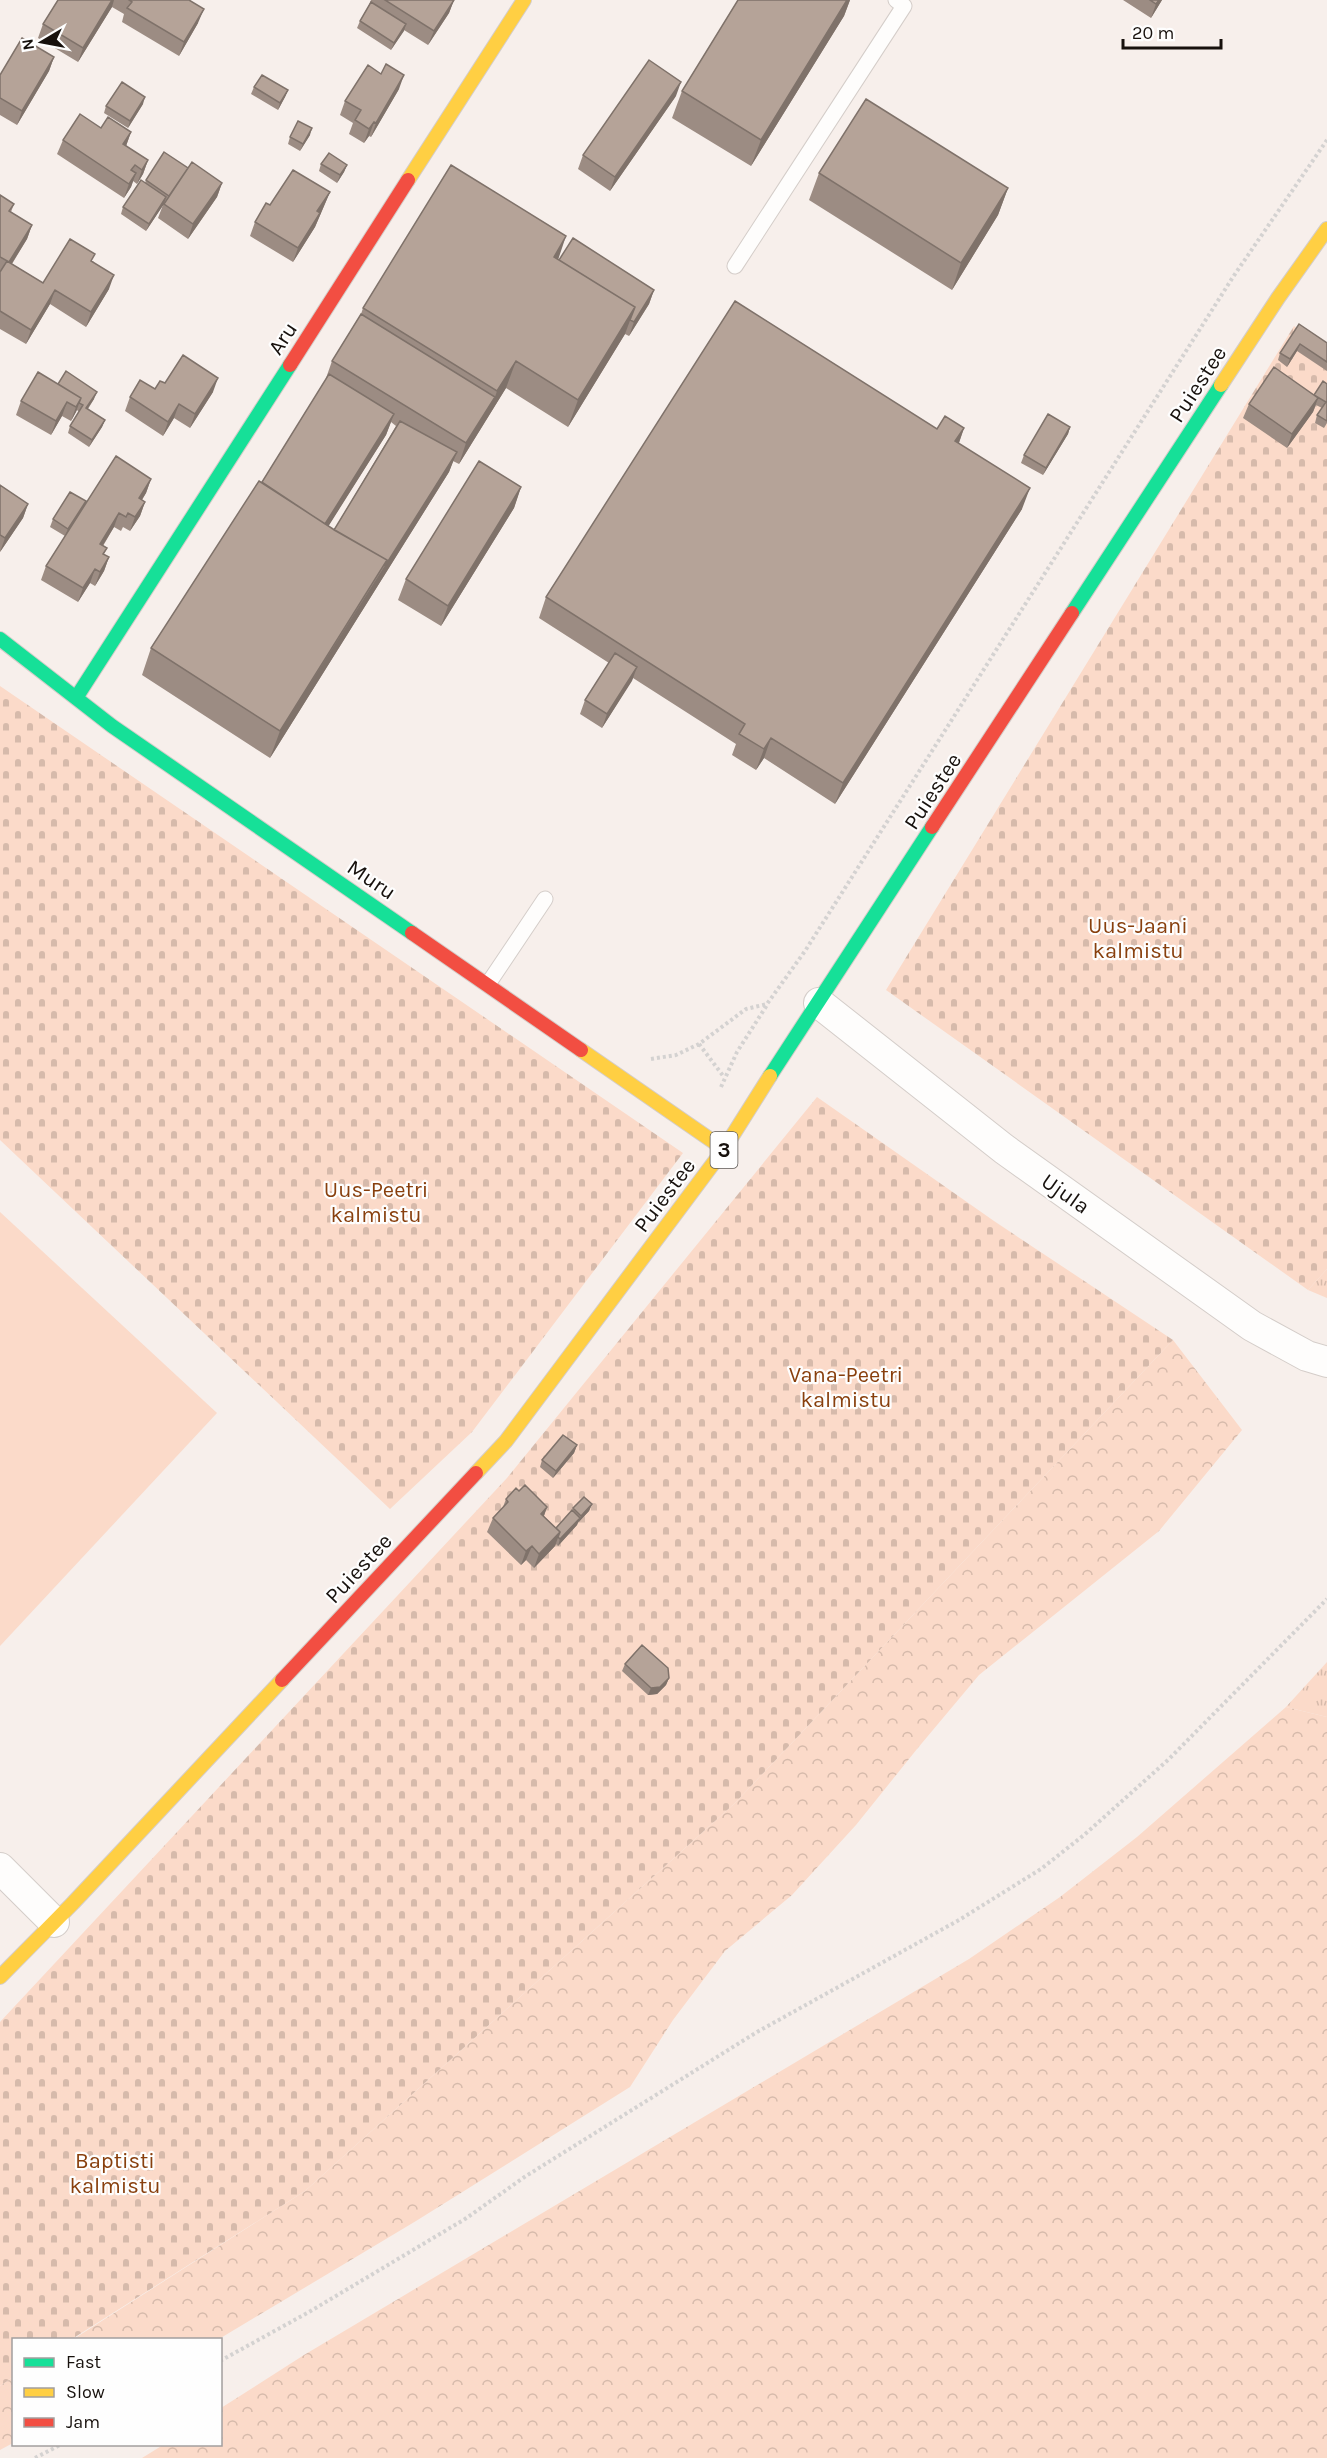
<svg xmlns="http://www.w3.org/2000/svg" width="1327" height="2458" font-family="Karla,sans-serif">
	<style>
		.grass { fill: url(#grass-tufts) }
		.forest { fill: url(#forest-crowns) }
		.cemetery { fill: url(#cemetery-stones) }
		.green { fill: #fbdac9 }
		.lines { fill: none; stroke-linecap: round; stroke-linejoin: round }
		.lane-casing { stroke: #d4cdc9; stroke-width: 17 }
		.street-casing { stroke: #d4cdc9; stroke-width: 32 }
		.fast-casing { stroke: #d4cdc9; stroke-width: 16 }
		.slow-casing { stroke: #d4cdc9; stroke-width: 16 }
		.jam-casing { stroke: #d4cdc9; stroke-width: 16 }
		.path { stroke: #d4d2d1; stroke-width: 4; stroke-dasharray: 3 3; stroke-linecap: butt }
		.lane { stroke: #fefdfc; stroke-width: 15 }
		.street { stroke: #fefdfc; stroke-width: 30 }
		.fast { stroke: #16e098; stroke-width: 14 }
		.slow { stroke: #ffcf43; stroke-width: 14 }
		.jam { stroke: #f24e42; stroke-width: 14 }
		.wall { fill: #9c8c83; fill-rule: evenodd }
		.shaded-wall { fill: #7f726a }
		.building { fill: #b5a398; stroke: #7f726a; stroke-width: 1.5 }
		.labels { text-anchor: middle; stroke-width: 4.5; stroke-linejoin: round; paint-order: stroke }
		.shield { fill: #fefefe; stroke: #5c5855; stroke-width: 1.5 }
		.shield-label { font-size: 21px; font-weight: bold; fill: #17110d }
		.street-label { font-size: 22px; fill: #17110d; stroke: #fefefe }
		.park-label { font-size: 22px; fill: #883f0d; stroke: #fefefe }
	</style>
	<defs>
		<pattern id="grass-tufts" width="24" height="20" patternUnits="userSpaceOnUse" patternTransform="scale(1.5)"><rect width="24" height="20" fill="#fbdac9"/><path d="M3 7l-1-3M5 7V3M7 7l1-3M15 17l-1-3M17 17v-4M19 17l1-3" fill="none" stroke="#d6baab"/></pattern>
		<pattern id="forest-crowns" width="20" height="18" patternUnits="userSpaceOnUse" patternTransform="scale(1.5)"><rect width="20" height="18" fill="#fbdac9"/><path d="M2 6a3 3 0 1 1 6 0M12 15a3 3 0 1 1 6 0" fill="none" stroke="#d6baab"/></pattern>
		<pattern id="cemetery-stones" width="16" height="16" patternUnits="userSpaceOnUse" patternTransform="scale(1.5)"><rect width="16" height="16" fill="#fbdac9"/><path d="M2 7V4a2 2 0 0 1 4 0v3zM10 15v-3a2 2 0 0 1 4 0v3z" fill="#d6baab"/></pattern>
	</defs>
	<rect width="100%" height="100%" fill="#f7efeb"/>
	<path class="grass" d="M 1327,1269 L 1327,1298 L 1308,1290 Z
		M 1327,1662 L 1327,1717 L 1286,1707 Z"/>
	<path class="forest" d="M 1173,1340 L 1242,1430 L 1159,1531 L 979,1675 L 917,1749 L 856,1825 L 792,1895 L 725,1951 L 673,2020 L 630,2087 L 416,2221 L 219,2339 L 72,2340 L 305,2191 L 735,1803 Z
		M 1286,1707 L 1327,1717 L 1327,2458 L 142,2458 L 163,2445 L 220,2444 L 221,2408 L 304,2355 L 969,1959 L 1060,1897 L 1137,1837 Z
		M 13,2377 L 13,2443 L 0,2450 L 0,2386 Z"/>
	<path class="cemetery" d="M 1294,326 L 1327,349 L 1327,1269 L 1308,1290 L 886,990 Z
		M 0,686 L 683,1153 L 472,1432 L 390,1509 L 0,1140 Z
		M 817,1097 L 994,1221 L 1173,1340 L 735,1803 L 305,2191 L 72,2339 L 14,2340 L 13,2377 L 0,2386 L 0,2022 L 507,1478 Z"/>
	<path class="green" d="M 0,1212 L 217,1413 L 0,1646 Z"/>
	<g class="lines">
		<defs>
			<path id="lane" d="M 735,266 L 904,6 L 896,0
				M 488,984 L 545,899"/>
			<path id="street" d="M 819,1003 L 1004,1149 L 1252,1326 L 1307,1356 L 1327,1362
				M 0,1868 L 54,1922"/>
			<path id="fast" d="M 1072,613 L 1221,385
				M 0,639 L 112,726 L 412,933
				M 76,698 L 290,365
				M 770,1076 L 932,827"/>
			<path id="slow" d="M 408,180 L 524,0
				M 1221,385 L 1278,298 L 1327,229
				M 581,1050 L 724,1149
				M 476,1473 L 506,1441 L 724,1149 L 770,1076
				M 0,1977 L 73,1903 L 282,1680"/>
			<path id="jam" d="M 290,365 L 408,180
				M 932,827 L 1072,613
				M 412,933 L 581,1050
				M 282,1680 L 476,1473"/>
		</defs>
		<use href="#lane" class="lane-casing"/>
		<use href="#street" class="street-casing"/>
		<use href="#fast" class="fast-casing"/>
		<use href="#slow" class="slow-casing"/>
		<use href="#jam" class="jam-casing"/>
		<path class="path" d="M 699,1044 L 724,1077
			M 651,1059 L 676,1055 L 699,1044 L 746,1009 L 767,1004 L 805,951 L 1233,277 L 1327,140
			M 721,1087 L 737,1052 L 767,1005
			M 220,2361 L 309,2312 L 465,2219 L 526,2176 L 757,2032 L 959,1920 L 1041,1869 L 1084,1835 L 1169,1759 L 1327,1599
			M 35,2458 L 62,2444"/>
		<use href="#lane" class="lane"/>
		<use href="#street" class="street"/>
		<use href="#fast" class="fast"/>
		<use href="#slow" class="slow"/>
		<use href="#jam" class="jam"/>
	</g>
	<path class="wall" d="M 58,0 L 189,0 L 198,23 L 179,56 L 122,22 L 124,14 L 112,7 L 78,62 L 38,38 L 43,24 Z
		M 371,0 L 454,0 L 449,13 L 428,45 L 404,30 L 391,50 L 357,28 L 360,21 L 369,5 Z
		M 738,0 L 850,0 L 844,16 L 751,166 L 672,118 L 682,91 Z
		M 1123,0 L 1162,0 L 1151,18 Z
		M 54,57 L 49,71 L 17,125 L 0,115 L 0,75 Z
		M 254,87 L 288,90 L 285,97 L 278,110 L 251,94 Z
		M 399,89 L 371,137 L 369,136 L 364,143 L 349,134 L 353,123 L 340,115 L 345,101 Z
		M 676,96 L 610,191 L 578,169 L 583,155 Z
		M 143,104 L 128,128 L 104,113 L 106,106 Z
		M 101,128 L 131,132 L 126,146 L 148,160 L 143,174 L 137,184 L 133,181 L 131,187 L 124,198 L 57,154 L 63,140 Z
		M 310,135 L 300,151 L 288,144 L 290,137 Z
		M 321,164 L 347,165 L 344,172 L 337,183 L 319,171 Z
		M 188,168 L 222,183 L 217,197 L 188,239 L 158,218 L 163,205 L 146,231 L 121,214 L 123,207 L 145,183 L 146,180 Z
		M 819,173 L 1008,188 L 998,215 L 952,290 L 809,200 Z
		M 330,192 L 315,227 L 293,262 L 250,236 L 255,222 L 270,205 Z
		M 0,195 L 14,204 L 11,212 L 32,225 L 27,239 L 12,264 L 43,283 L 93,261 L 109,289 L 86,327 L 50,304 L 26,344 L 0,329 Z
		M 558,260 L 654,290 L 649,304 L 629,336 L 625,334 L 568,427 L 506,388 L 459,464 L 453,461 L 449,472 L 270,758 L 142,675 L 151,648 L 262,482 L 325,381 L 332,361 L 361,314 L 363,308 ZM 391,422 L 396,426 L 334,530 L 328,526 L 386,435 Z
		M 1299,324 L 1327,343 L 1327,371 L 1297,351 L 1287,367 L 1278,360 L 1280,353 Z
		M 165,383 L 213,392 L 190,428 L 174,418 L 163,436 L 125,411 L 130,397 L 155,389 Z
		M 58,384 L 94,399 L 88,409 L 105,420 L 102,427 L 89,447 L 68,433 L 70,426 L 79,412 L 77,410 L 71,421 L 62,416 L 51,435 L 16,415 L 21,401 Z
		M 1327,384 L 1327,423 L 1324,428 L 1315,423 L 1317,415 L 1322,408 L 1316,405 L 1313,412 L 1287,448 L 1243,418 L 1249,404 L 1315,395 Z
		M 1070,427 L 1068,434 L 1043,475 L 1021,463 L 1024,455 Z
		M 964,428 L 959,443 L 1022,509 L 835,804 L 764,758 L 756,770 L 732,755 L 736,744 L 633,678 L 602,728 L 580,714 L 585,700 L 609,663 L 539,618 L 546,597 L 937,429 Z
		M 151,479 L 146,493 L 142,500 L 145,502 L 140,516 L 130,531 L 123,527 L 121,531 L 114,527 L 103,546 L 107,548 L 104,554 L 109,557 L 104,571 L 95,586 L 90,583 L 78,602 L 41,580 L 46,566 L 65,536 L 50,527 L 53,519 Z
		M 0,485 L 28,504 L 23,518 L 0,552 Z
		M 521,487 L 514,508 L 441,626 L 398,600 L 406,579 Z
		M 577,1445 L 574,1453 L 553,1478 L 540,1467 L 542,1460 Z
		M 519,1491 L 547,1507 L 544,1516 L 556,1528 L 572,1511 L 573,1508 L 592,1504 L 589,1511 L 578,1522 L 577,1525 L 558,1546 L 556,1544 L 555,1546 L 534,1568 L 526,1560 L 521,1565 L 487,1532 L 493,1518 L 503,1507 L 506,1499 Z
		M 625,1664 L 669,1678 L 666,1685 L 657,1694 L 648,1695 L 622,1671 Z"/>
	<path class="shaded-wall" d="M 112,0 L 114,0 L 112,7 L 78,62 L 83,48 Z
		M 454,0 L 449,13 L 428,45 L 434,31 Z
		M 847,0 L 850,0 L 844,16 L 751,166 L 761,140 Z
		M 1159,0 L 1162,0 L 1151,18 L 1156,4 Z
		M 204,9 L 198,23 L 179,56 L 184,42 Z
		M 406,24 L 404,31 L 391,50 L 394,43 Z
		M 54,57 L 49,71 L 17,125 L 22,111 Z
		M 404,75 L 399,89 L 371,137 L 376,123 Z
		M 681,82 L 676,96 L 610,191 L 615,177 Z
		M 288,90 L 285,97 L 278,110 L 280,103 Z
		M 145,97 L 143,104 L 128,128 L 130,121 Z
		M 374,122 L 369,136 L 364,143 L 369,129 Z
		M 312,128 L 310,135 L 300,151 L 303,144 Z
		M 131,132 L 126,146 L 123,144 Z
		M 148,160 L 143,174 L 137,184 L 142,170 Z
		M 347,165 L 344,172 L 337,183 L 340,175 Z
		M 136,173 L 131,187 L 124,198 L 129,184 Z
		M 222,183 L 217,197 L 188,239 L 193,224 Z
		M 1008,188 L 998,215 L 952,290 L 961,263 Z
		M 330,192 L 315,227 L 293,262 L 298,248 L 317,211 Z
		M 166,197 L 164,204 L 146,231 L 149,224 Z
		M 32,225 L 27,239 L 4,276 L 9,262 Z
		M 566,236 L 557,263 L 554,257 Z
		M 114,275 L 109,289 L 86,327 L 91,312 Z
		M 55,290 L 50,304 L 26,344 L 31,330 Z
		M 654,290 L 649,304 L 629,336 L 634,322 Z
		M 635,307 L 625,334 L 568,427 L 578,400 Z
		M 1300,344 L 1297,351 L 1287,367 L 1290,359 Z
		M 516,361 L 506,388 L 459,464 L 466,443 L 495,397 L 497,391 Z
		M 218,378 L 213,392 L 190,428 L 195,414 Z
		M 97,392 L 94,399 L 83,415 L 86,408 Z
		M 81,398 L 76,412 L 71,421 L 76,407 Z
		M 1318,398 L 1313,412 L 1287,448 L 1292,434 Z
		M 67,402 L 62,416 L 51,435 L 56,421 Z
		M 179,404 L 174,418 L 163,436 L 168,422 Z
		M 394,414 L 386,435 L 316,546 L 323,525 Z
		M 105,420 L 102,427 L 89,447 L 92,440 Z
		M 1070,427 L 1068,434 L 1043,475 L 1046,468 Z
		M 964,428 L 957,448 L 955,441 Z
		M 457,452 L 449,472 L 270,758 L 280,731 Z
		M 151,479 L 146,493 L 134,512 L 139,498 Z
		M 521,487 L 514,508 L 441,626 L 448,606 Z
		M 1030,488 L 1022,509 L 835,804 L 843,783 Z
		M 86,501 L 83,508 L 65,536 L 68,529 Z
		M 145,502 L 140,516 L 130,531 L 135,517 Z
		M 28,504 L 23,518 L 0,552 L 5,538 Z
		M 119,513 L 114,527 L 95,558 L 100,544 Z
		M 109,557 L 104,571 L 95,586 L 100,572 Z
		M 95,569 L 90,583 L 78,602 L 83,588 Z
		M 637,667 L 632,681 L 602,728 L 607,714 Z
		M 771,738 L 764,758 L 756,770 L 764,749 Z
		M 577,1445 L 574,1453 L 553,1478 L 556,1471 Z
		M 592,1504 L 589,1511 L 578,1523 L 581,1516 Z
		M 547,1507 L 542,1521 L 541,1514 Z
		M 580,1518 L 577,1525 L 558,1546 L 560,1539 Z
		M 560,1532 L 555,1546 L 534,1568 L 539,1554 Z
		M 532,1546 L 526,1560 L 521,1565 L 526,1551 Z
		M 669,1678 L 666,1685 L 657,1694 L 648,1695 L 651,1688 Z"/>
	<path class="building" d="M 58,0 L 112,0 L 83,48 L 43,24 Z
		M 129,0 L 189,0 L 204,9 L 184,42 L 127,8 L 132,2 Z
		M 385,0 L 454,0 L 434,31 Z
		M 738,0 L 847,0 L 761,140 L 682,91 Z
		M 1150,0 L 1159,0 L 1156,4 Z
		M 371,2 L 406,24 L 394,43 L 360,21 Z
		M 22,38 L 54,57 L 22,111 L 0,98 L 0,75 Z
		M 649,60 L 681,82 L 615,177 L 583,155 Z
		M 386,64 L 404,75 L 376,123 L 374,122 L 369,129 L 355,120 L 361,110 L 345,101 L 368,65 L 381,74 Z
		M 262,75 L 288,90 L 280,103 L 254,87 Z
		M 122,82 L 145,97 L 130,121 L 106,106 Z
		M 866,99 L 1008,188 L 961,263 L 819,173 Z
		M 80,114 L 101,128 L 108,117 L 131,132 L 123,144 L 148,160 L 142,170 L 135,165 L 131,170 L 136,173 L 129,184 L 63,140 Z
		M 298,121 L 312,128 L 303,144 L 290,137 Z
		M 164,152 L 188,168 L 169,196 L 146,180 Z
		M 329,153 L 347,165 L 340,175 L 321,164 Z
		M 192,162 L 222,183 L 193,224 L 164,204 Z
		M 451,165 L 566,236 L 554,257 L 635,307 L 578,400 L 516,361 L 497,391 L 363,308 Z
		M 293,170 L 330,192 L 317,211 L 320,213 L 298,248 L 255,222 L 266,203 L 270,205 Z
		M 141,180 L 166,197 L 149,224 L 123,207 Z
		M 0,195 L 14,204 L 9,211 L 32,225 L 9,262 L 0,257 Z
		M 573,238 L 654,290 L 634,322 L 630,320 L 635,307 L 559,260 Z
		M 70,239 L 95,254 L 91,261 L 114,275 L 91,312 L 55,290 L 31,330 L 0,311 L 0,272 L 7,261 L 43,283 Z
		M 735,301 L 937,429 L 945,416 L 964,428 L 955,441 L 1030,488 L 843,783 L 771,738 L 764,749 L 739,734 L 745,724 L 546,597 Z
		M 361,314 L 495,397 L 466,443 L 332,361 Z
		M 1299,324 L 1327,343 L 1327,362 L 1300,344 L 1290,359 L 1280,353 Z
		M 183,355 L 218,378 L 195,414 L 179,404 L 168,422 L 130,397 L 140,380 L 155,389 L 160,381 L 165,383 Z
		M 1274,367 L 1318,398 L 1292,434 L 1249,404 Z
		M 66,371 L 97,392 L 86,408 L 105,420 L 92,440 L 70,426 L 83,405 L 79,403 L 81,398 L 58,384 Z
		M 38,372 L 81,398 L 76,407 L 67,402 L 56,421 L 21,401 Z
		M 329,374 L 394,414 L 325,524 L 262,482 Z
		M 1323,381 L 1327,384 L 1327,421 L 1317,415 L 1326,402 L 1314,395 Z
		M 1048,414 L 1070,427 L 1046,468 L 1024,455 Z
		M 400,421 L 457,452 L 385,566 L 387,560 L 334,530 Z
		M 116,456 L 151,479 L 139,498 L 145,502 L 135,517 L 128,513 L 126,517 L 119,513 L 100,544 L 107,548 L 103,554 L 109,557 L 100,572 L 95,569 L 83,588 L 46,566 Z
		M 479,461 L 521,487 L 448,606 L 406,579 Z
		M 259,481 L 333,529 L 387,560 L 280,731 L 151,648 Z
		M 0,485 L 28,504 L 5,538 L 0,535 Z
		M 70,492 L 86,501 L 68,529 L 53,519 Z
		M 615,653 L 637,667 L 607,714 L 585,700 Z
		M 563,1435 L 577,1445 L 556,1471 L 542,1460 Z
		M 525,1485 L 547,1507 L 541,1514 L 560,1532 L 539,1554 L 532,1546 L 526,1551 L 493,1518 L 508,1502 L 506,1499 L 516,1488 L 519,1491 Z
		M 584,1497 L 592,1504 L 581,1516 L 573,1508 Z
		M 572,1510 L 580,1518 L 560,1539 L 558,1537 L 560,1532 L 556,1528 Z
		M 642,1645 L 668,1668 L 669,1678 L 660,1687 L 651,1688 L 625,1664 Z"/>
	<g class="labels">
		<rect class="shield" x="710.5" y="1132" width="27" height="36" rx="4.5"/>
		<g class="shield-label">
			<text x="724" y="1157">3</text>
		</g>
		<g class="street-label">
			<text transform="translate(282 338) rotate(-57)" y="8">Aru</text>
			<text transform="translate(1197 384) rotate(-57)" y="8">Puiestee</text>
			<text transform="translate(932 791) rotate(-57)" y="8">Puiestee</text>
			<text transform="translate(372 879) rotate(34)" y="8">Muru</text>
			<text transform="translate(1066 1193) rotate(35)" y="8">Ujula</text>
			<text transform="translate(664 1195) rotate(-53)" y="8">Puiestee</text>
			<text transform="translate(358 1568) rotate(-47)" y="8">Puiestee</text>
		</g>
		<g class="park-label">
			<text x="1138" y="933">Uus-Jaani<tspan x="1138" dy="25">kalmistu</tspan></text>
			<text x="376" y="1197">Uus-Peetri<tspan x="376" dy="25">kalmistu</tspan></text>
			<text x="846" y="1382">Vana-Peetri<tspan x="846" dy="25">kalmistu</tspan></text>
			<text x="115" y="2168">Baptisti<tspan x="115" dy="25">kalmistu</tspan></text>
		</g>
	</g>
	<rect x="12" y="2338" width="210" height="108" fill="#fefefe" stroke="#a29f9e" stroke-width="1.5"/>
	<rect x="24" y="2358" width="30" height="9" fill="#16e098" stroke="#a29f9e" stroke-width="1.5"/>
	<text x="66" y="2368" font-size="18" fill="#17110d">Fast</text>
	<rect x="24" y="2388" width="30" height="9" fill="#ffcf43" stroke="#a29f9e" stroke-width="1.5"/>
	<text x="66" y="2398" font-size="18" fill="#17110d">Slow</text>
	<rect x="24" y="2418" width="30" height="9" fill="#f24e42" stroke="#a29f9e" stroke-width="1.5"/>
	<text x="66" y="2428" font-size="18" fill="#17110d">Jam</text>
	<g transform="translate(42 42) rotate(260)" stroke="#fefefe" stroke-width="4.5" paint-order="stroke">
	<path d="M0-4.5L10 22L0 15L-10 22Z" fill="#17110d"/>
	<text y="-9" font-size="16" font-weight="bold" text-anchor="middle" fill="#17110d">N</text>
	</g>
	<path d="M1123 39v9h98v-9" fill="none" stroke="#17110d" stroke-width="3"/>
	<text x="1132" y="39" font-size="18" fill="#17110d" stroke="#fefefe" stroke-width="4.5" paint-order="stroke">20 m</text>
</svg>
